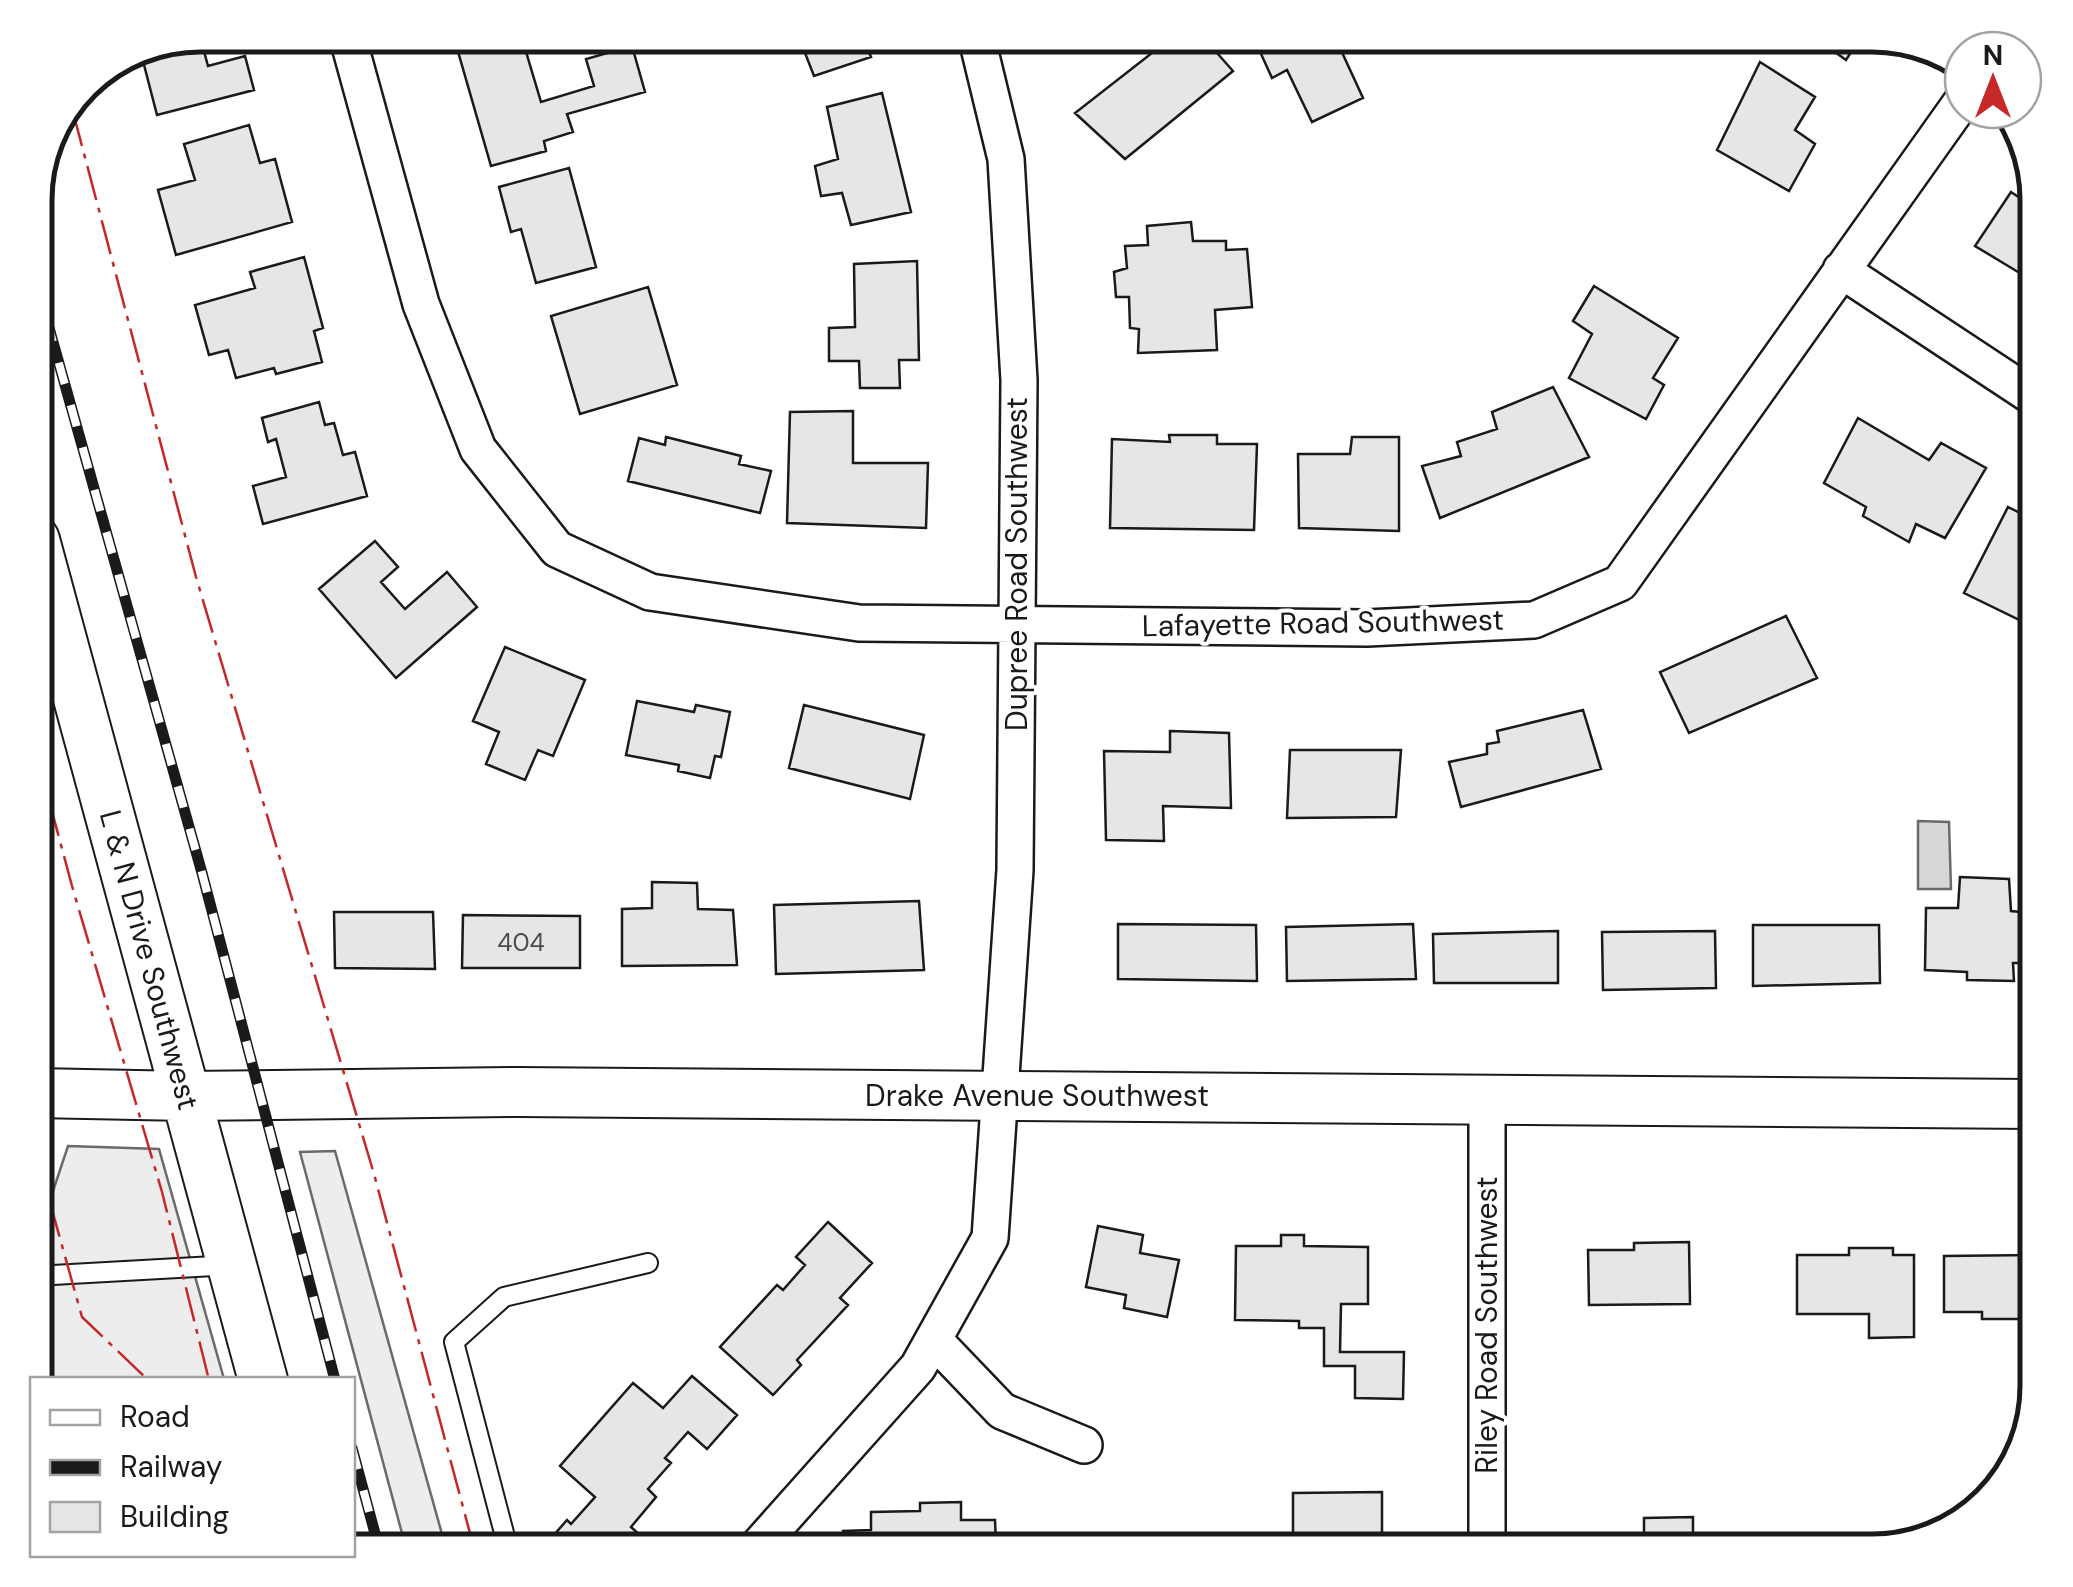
<svg xmlns="http://www.w3.org/2000/svg" width="2073" height="1587" font-family="'DM Sans',sans-serif">
	<style>
		.built { fill: #ededed; stroke: #6a6a6a; stroke-width: 2.5 }
		.water { fill: #d7d7d7; stroke: #6a6a6a; stroke-width: 2.5 }
		.building { fill: #e6e6e6; stroke: #1a1a1a; stroke-width: 2.5 }
		.lines { fill: none; stroke-linecap: round; stroke-linejoin: round }
		.lane-casing { stroke: #1a1a1a; stroke-width: 22 }
		.street-casing { stroke: #1a1a1a; stroke-width: 40 }
		.secondary-casing { stroke: #1a1a1a; stroke-width: 52 }
		.lane { stroke: #fff; stroke-width: 18 }
		.street { stroke: #fff; stroke-width: 35 }
		.secondary { stroke: #fff; stroke-width: 48 }
		.rail-casing { stroke: #1a1a1a; stroke-width: 11 }
		.rail { stroke: #fff; stroke-width: 8; stroke-dasharray: 22; stroke-linecap: butt }
		.power { stroke: #c62828; stroke-width: 2.5; stroke-dasharray: 35 8 5 8; stroke-linecap: butt }
		.labels { text-anchor: middle; stroke-width: 8; stroke-linejoin: round; paint-order: stroke }
		.number-label { font-size: 25px; fill: #4d4d4d }
		.street-label { font-size: 30px; fill: #1a1a1a; stroke: #fff }
		.rim { fill: none; stroke: #1a1a1a; stroke-width: 5 }
	</style>
	<rect width="100%" height="100%" fill="#fff"/>
	<path class="built" d="M 68,1146 L 159,1149 L 224,1379 L 47,1379 L 35,1245 Z
		M 335,1151 L 447,1552 L 407,1552 L 300,1152 Z"/>
	<path class="water" d="M 1918,821 L 1949,822 L 1951,889 L 1918,889 Z"/>
	<path class="building" d="M 201,35 L 218,35 L 201,40 L 208,66 L 245,56 L 254,90 L 157,115 L 142,57 Z
		M 503,35 L 521,35 L 541,102 L 594,86 L 586,59 L 632,46 L 645,92 L 567,114 L 573,132 L 544,141 L 546,151 L 491,166 L 457,48 Z
		M 798,35 L 862,35 L 871,57 L 814,76 Z
		M 1175,35 L 1201,35 L 1233,71 L 1125,159 L 1075,113 Z
		M 1274,35 L 1356,35 L 1358,39 L 1340,48 L 1363,98 L 1312,122 L 1287,70 L 1272,78 L 1256,43 Z
		M 1811,35 L 1862,35 L 1846,60 Z
		M 1760,62 L 1815,97 L 1795,130 L 1815,144 L 1789,191 L 1717,150 Z
		M 882,93 L 911,212 L 851,225 L 842,193 L 821,196 L 815,166 L 838,159 L 827,107 Z
		M 249,125 L 260,163 L 275,159 L 292,222 L 176,255 L 158,190 L 195,180 L 184,144 Z
		M 569,168 L 596,267 L 536,283 L 521,229 L 511,232 L 499,187 Z
		M 2011,192 L 2038,210 L 2038,284 L 1975,246 Z
		M 1191,222 L 1193,241 L 1226,241 L 1226,250 L 1247,249 L 1252,307 L 1215,310 L 1217,350 L 1138,353 L 1139,329 L 1130,328 L 1129,297 L 1116,297 L 1114,272 L 1127,268 L 1125,246 L 1148,245 L 1147,226 Z
		M 304,257 L 323,328 L 314,331 L 322,362 L 276,374 L 274,368 L 236,378 L 228,350 L 209,355 L 195,305 L 255,288 L 250,272 Z
		M 917,261 L 919,360 L 899,360 L 900,388 L 860,388 L 859,361 L 829,361 L 829,328 L 855,327 L 854,264 Z
		M 1594,286 L 1678,338 L 1653,378 L 1664,385 L 1646,419 L 1569,378 L 1592,334 L 1573,321 Z
		M 648,287 L 677,385 L 580,414 L 551,316 Z
		M 1553,387 L 1589,457 L 1440,518 L 1422,466 L 1461,456 L 1457,442 L 1497,429 L 1492,412 Z
		M 319,402 L 325,425 L 334,423 L 343,455 L 355,452 L 367,496 L 263,524 L 253,486 L 286,477 L 276,439 L 268,442 L 262,418 Z
		M 853,411 L 853,463 L 928,463 L 926,528 L 787,523 L 790,412 Z
		M 1858,418 L 1929,460 L 1941,443 L 1986,468 L 1945,538 L 1916,524 L 1909,542 L 1863,516 L 1866,507 L 1824,483 Z
		M 1169,435 L 1217,435 L 1217,444 L 1257,444 L 1254,530 L 1110,528 L 1112,439 L 1170,442 Z
		M 666,437 L 741,456 L 739,464 L 771,471 L 760,513 L 628,481 L 639,438 L 665,445 Z
		M 1352,437 L 1399,437 L 1399,531 L 1299,528 L 1298,454 L 1350,454 Z
		M 2008,507 L 2038,522 L 2038,629 L 1964,593 Z
		M 375,541 L 398,567 L 381,582 L 405,609 L 447,572 L 477,607 L 396,678 L 319,589 Z
		M 1786,616 L 1817,678 L 1689,733 L 1660,672 Z
		M 505,647 L 585,680 L 553,756 L 538,750 L 525,780 L 486,764 L 499,732 L 473,721 Z
		M 637,701 L 694,712 L 696,705 L 730,712 L 721,757 L 715,756 L 710,778 L 678,771 L 679,765 L 626,755 Z
		M 804,705 L 924,735 L 910,799 L 789,768 Z
		M 1583,710 L 1601,769 L 1461,807 L 1449,762 L 1487,754 L 1487,744 L 1499,742 L 1497,731 Z
		M 1170,731 L 1229,733 L 1231,808 L 1163,806 L 1164,841 L 1106,840 L 1104,751 L 1170,752 Z
		M 1290,750 L 1401,750 L 1396,817 L 1287,818 Z
		M 1960,877 L 2009,879 L 2011,911 L 2021,912 L 2023,963 L 2013,963 L 2014,981 L 1967,980 L 1967,972 L 1925,970 L 1926,908 L 1958,908 Z
		M 652,882 L 697,883 L 698,909 L 733,910 L 737,965 L 622,966 L 622,909 L 652,908 Z
		M 919,901 L 924,970 L 776,974 L 774,905 Z
		M 334,912 L 433,912 L 435,969 L 335,968 Z
		M 463,915 L 580,916 L 580,968 L 462,968 Z
		M 1118,924 L 1256,925 L 1257,981 L 1118,979 Z
		M 1413,924 L 1416,979 L 1287,981 L 1286,927 Z
		M 1753,925 L 1879,925 L 1880,983 L 1753,986 Z
		M 1558,931 L 1558,983 L 1434,983 L 1433,934 Z
		M 1715,931 L 1716,988 L 1603,990 L 1602,932 Z
		M 828,1222 L 872,1263 L 840,1298 L 848,1305 L 797,1360 L 801,1365 L 773,1395 L 720,1347 L 777,1285 L 783,1290 L 805,1265 L 796,1257 Z
		M 1098,1226 L 1143,1235 L 1140,1253 L 1179,1260 L 1167,1317 L 1124,1308 L 1126,1295 L 1086,1287 Z
		M 1281,1235 L 1304,1235 L 1304,1246 L 1368,1247 L 1368,1304 L 1341,1304 L 1340,1352 L 1404,1352 L 1403,1399 L 1355,1398 L 1355,1366 L 1324,1366 L 1324,1328 L 1299,1328 L 1299,1321 L 1235,1320 L 1236,1246 L 1281,1246 Z
		M 1689,1242 L 1690,1304 L 1589,1305 L 1588,1250 L 1634,1250 L 1634,1243 Z
		M 1849,1248 L 1893,1248 L 1893,1255 L 1914,1255 L 1914,1337 L 1869,1338 L 1869,1314 L 1797,1314 L 1797,1255 L 1849,1255 Z
		M 2038,1255 L 2038,1311 L 2031,1311 L 2031,1319 L 1982,1319 L 1982,1312 L 1944,1312 L 1944,1256 Z
		M 692,1376 L 737,1415 L 707,1449 L 688,1432 L 665,1458 L 671,1463 L 648,1489 L 656,1497 L 631,1527 L 640,1535 L 625,1552 L 539,1552 L 567,1520 L 571,1524 L 595,1497 L 560,1466 L 633,1383 L 663,1408 Z
		M 1382,1492 L 1382,1552 L 1307,1552 L 1307,1548 L 1293,1548 L 1293,1493 Z
		M 961,1502 L 961,1520 L 995,1520 L 996,1544 L 1042,1544 L 1042,1552 L 843,1552 L 843,1531 L 871,1530 L 871,1512 L 920,1511 L 920,1503 Z
		M 1693,1517 L 1693,1552 L 1644,1552 L 1644,1518 Z
		M 1837,1543 L 1878,1543 L 1878,1551 L 1837,1552 Z"/>
	<g class="lines">
		<defs>
			<path id="lane" d="M 35,1276 L 232,1265
				M 509,1552 L 454,1342 L 504,1297 L 648,1263"/>
			<path id="street" d="M 347,35 L 421,304 L 478,449 L 557,549 L 650,592 L 859,623 L 1367,628 L 1534,620 L 1620,583 L 1963,100
				M 1841,270 L 2038,400
				M 1487,1099 L 1487,1552
				M 934,1340 L 1002,1411 L 1084,1445
				M 753,1552 L 918,1367 L 990,1238 L 1015,870 L 1019,380 L 1006,159 L 976,35"/>
			<path id="secondary" d="M 35,540 L 263,1380
				M 35,1093 L 187,1096 L 518,1092 L 2038,1104"/>
		</defs>
		<use href="#lane" class="lane-casing"/>
		<use href="#street" class="street-casing"/>
		<use href="#secondary" class="secondary-casing"/>
		<use href="#lane" class="lane"/>
		<use href="#street" class="street"/>
		<use href="#secondary" class="secondary"/>
		<defs>
			<path id="rail" d="M 35,278 L 202,873 L 335,1380
				M 352,1448 L 380,1552"/>
		</defs>
		<use href="#rail" class="rail-casing"/>
		<use href="#rail" class="rail"/>
		<path class="power" d="M 73,112 L 196,577 L 374,1174 L 475,1552
			M 35,748 L 72,886 L 162,1192 L 209,1380
			M 35,1149 L 82,1317 L 148,1380"/>
	</g>
	<g class="labels">
		<g class="number-label">
			<text x="521" y="951">404</text>
		</g>
		<g class="street-label">
			<text transform="translate(1017 564) rotate(-90)" y="10">Dupree Road Southwest</text>
			<text transform="translate(1323 623) rotate(-1)" y="10">Lafayette Road Southwest</text>
			<text transform="translate(149 960) rotate(75)" y="10">L &amp; N Drive Southwest</text>
			<text x="1037" y="1106">Drake Avenue Southwest</text>
			<text transform="translate(1487 1325) rotate(-90)" y="10">Riley Road Southwest</text>
		</g>
	</g>
	<path d="M0 0H2073V1587H0ZM200 52H1872A148 148 0 0 1 2020 200V1386A148 148 0 0 1 1872 1534H200A148 148 0 0 1 52 1386V200A148 148 0 0 1 200 52Z" fill="#fff" fill-rule="evenodd"/>
	<path class="rim" d="M200 52H1872A148 148 0 0 1 2020 200V1386A148 148 0 0 1 1872 1534H200A148 148 0 0 1 52 1386V200A148 148 0 0 1 200 52Z"/>
	<rect x="30" y="1377" width="325" height="180" fill="#ffffff" stroke="#a3a3a3" stroke-width="2.5"/>
	<rect x="50" y="1410" width="50" height="15" fill="#ffffff" stroke="#a3a3a3" stroke-width="2.5"/>
	<text x="120" y="1427" font-size="30" fill="#1a1a1a">Road</text>
	<rect x="50" y="1460" width="50" height="15" fill="#1a1a1a" stroke="#a3a3a3" stroke-width="2.5"/>
	<text x="120" y="1477" font-size="30" fill="#1a1a1a">Railway</text>
	<rect x="50" y="1502" width="50" height="30" fill="#e6e6e6" stroke="#a3a3a3" stroke-width="2.5"/>
	<text x="120" y="1527" font-size="30" fill="#1a1a1a">Building</text>
	<g transform="translate(1993 80)"><circle r="48" fill="#ffffff" stroke="#a3a3a3" stroke-width="2.5"/>
	<path d="M0-8L18 38L0 25L-18 38Z" fill="#c62828"/>
	<text y="-15" font-size="28" font-weight="bold" text-anchor="middle" fill="#1a1a1a">N</text>
	</g>
</svg>
